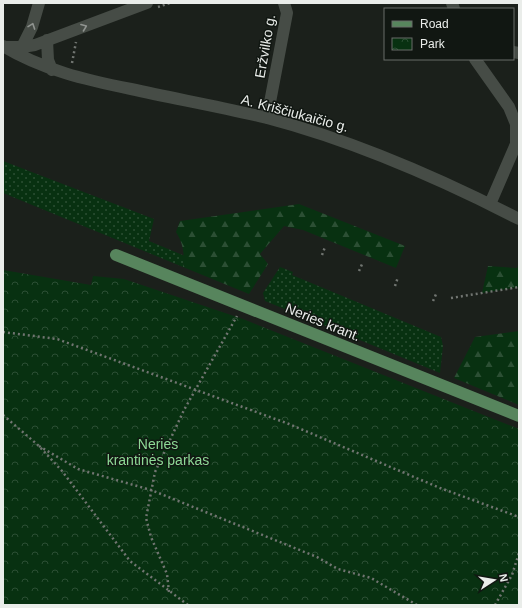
<svg xmlns="http://www.w3.org/2000/svg" width="522" height="608" font-family="Arial,sans-serif">
	<style>
		.grass { fill: url(#grass-dots) }
		.forest { fill: url(#forest-firs) }
		.park { fill: url(#park-crowns) }
		.lines { fill: none; stroke-linecap: round; stroke-linejoin: round }
		.path { stroke: #717571; stroke-width: 2.5; stroke-dasharray: 2 3; stroke-linecap: butt }
		.minor { stroke: #464c46; stroke-width: 12 }
		.major { stroke: #57855d; stroke-width: 12 }
		.oneway { stroke: #909490 }
		.labels { text-anchor: middle; stroke-width: 3; stroke-linejoin: round; paint-order: stroke }
		.street-label { font-size: 14px; fill: #eaedea; stroke: #111712 }
		.park-label { font-size: 14px; fill: #8dd995; stroke: #111712 }
	</style>
	<defs>
		<pattern id="grass-dots" width="8" height="8" patternUnits="userSpaceOnUse"><rect width="8" height="8" fill="#083111"/><path d="M2 2h.1M6 6h.1" fill="none" stroke="#2c4f34" stroke-width="1.8" stroke-linecap="round"/></pattern>
		<pattern id="forest-firs" width="22" height="20" patternUnits="userSpaceOnUse"><rect width="22" height="20" fill="#083111"/><path d="M5 1l3.5 6h-7zM16 11l3.5 6h-7z" fill="#2c4f34"/></pattern>
		<pattern id="park-crowns" width="20" height="18" patternUnits="userSpaceOnUse"><rect width="20" height="18" fill="#083111"/><path d="M2 6a3 3 0 1 1 6 0M12 15a3 3 0 1 1 6 0" fill="none" stroke="#2c4f34"/></pattern>
	</defs>
	<rect width="100%" height="100%" fill="#1b201b"/>
	<path class="grass" d="M 3,161 L 154,219 L 149,241 L 185,256 L 183,267 L 3,193 Z
		M 280,267 L 293,272 L 292,275 L 441,337 L 443,346 L 440,373 L 265,301 L 263,293 Z"/>
	<path class="forest" d="M 299,204 L 405,246 L 396,268 L 303,230 L 284,226 L 260,254 L 268,264 L 249,294 L 183,267 C 185,254 183,243 176,232 L 180,221 Z
		M 519,264 L 519,287 L 482,293 L 488,266 L 517,268 Z
		M 519,331 L 519,405 L 454,378 L 475,337 Z"/>
	<path class="park" d="M 3,270 L 91,285 L 93,276 L 124,279 L 243,319 L 519,429 L 519,605 L 3,605 Z"/>
	<g class="lines">
		<path class="path" d="M 158,7 L 170,3
			M 72,63 L 76,42
			M 322,255 L 325,247
			M 359,271 L 363,262
			M 395,286 L 398,277
			M 451,298 L 519,287
			M 433,301 L 437,292
			M 3,332 L 57,339 L 289,424 L 440,488 L 519,517
			M 3,415 L 39,446 L 62,471 L 130,561 L 188,605
			M 39,446 L 78,469 L 151,490 L 317,557 L 338,569 L 371,578 L 417,605
			M 169,592 L 167,574 L 151,537 L 146,518 L 155,472 L 184,410 L 237,316
			M 495,605 L 512,575 L 519,553"/>
		<path class="minor" d="M 452,3 L 454,9
			M 47,40 L 48,60 L 52,70
			M 3,46 C 43,70 86,80 131,89 C 176,99 222,107 267,118 C 355,141 439,178 519,219
			M 6,47 L 22,47 L 35,45 L 147,3
			M 22,47 L 32,27 L 39,3
			M 513,52 L 519,53
			M 475,59 L 509,107 L 516,124 L 516,144 L 490,204
			M 267,118 L 287,13 L 284,3"/>
		<path class="major" d="M 116,255 L 519,416"/>
	</g>
	<defs><path id="oneway-chevron" d="M-2-3.5L2.5 0L-2 3.5" fill="none" stroke-width="1.6" stroke-linecap="round" stroke-linejoin="round"/></defs>
	<g class="oneway">
		<use href="#oneway-chevron" transform="translate(32 26) rotate(-70)"/>
		<use href="#oneway-chevron" transform="translate(84 27) rotate(-21)"/>
	</g>
	<g class="labels">
		<g class="street-label">
			<text transform="translate(265 46) rotate(-80)" y="5">Eržvilko g.</text>
			<text transform="translate(295 113) rotate(15)" y="5">A. Kriščiukaičio g.</text>
			<text transform="translate(323 322) rotate(22)" y="5">Neries krant.</text>
		</g>
		<g class="park-label">
			<text x="158" y="449">Neries<tspan x="158" dy="16">krantinės parkas</tspan></text>
		</g>
	</g>
	<rect width="522" height="608" fill="none" stroke="#eaedea" stroke-width="8"/>
	<rect x="384" y="8" width="130" height="52" fill="#111712" stroke="#686d68"/>
	<rect x="392" y="21" width="20" height="6" fill="#57855d" stroke="#686d68"/>
	<text x="420" y="28" font-size="12" fill="#eaedea">Road</text>
	<rect x="392" y="38" width="20" height="12" fill="url(#park-crowns)" stroke="#686d68"/>
	<text x="420" y="48" font-size="12" fill="#eaedea">Park</text>
	<g transform="translate(494 580) rotate(78)" stroke="#111712" stroke-width="3" paint-order="stroke">
	<path d="M0-3L7 15L0 10L-7 15Z" fill="#eaedea"/>
	<text y="-6" font-size="11" font-weight="bold" text-anchor="middle" fill="#eaedea">N</text>
	</g>
</svg>
